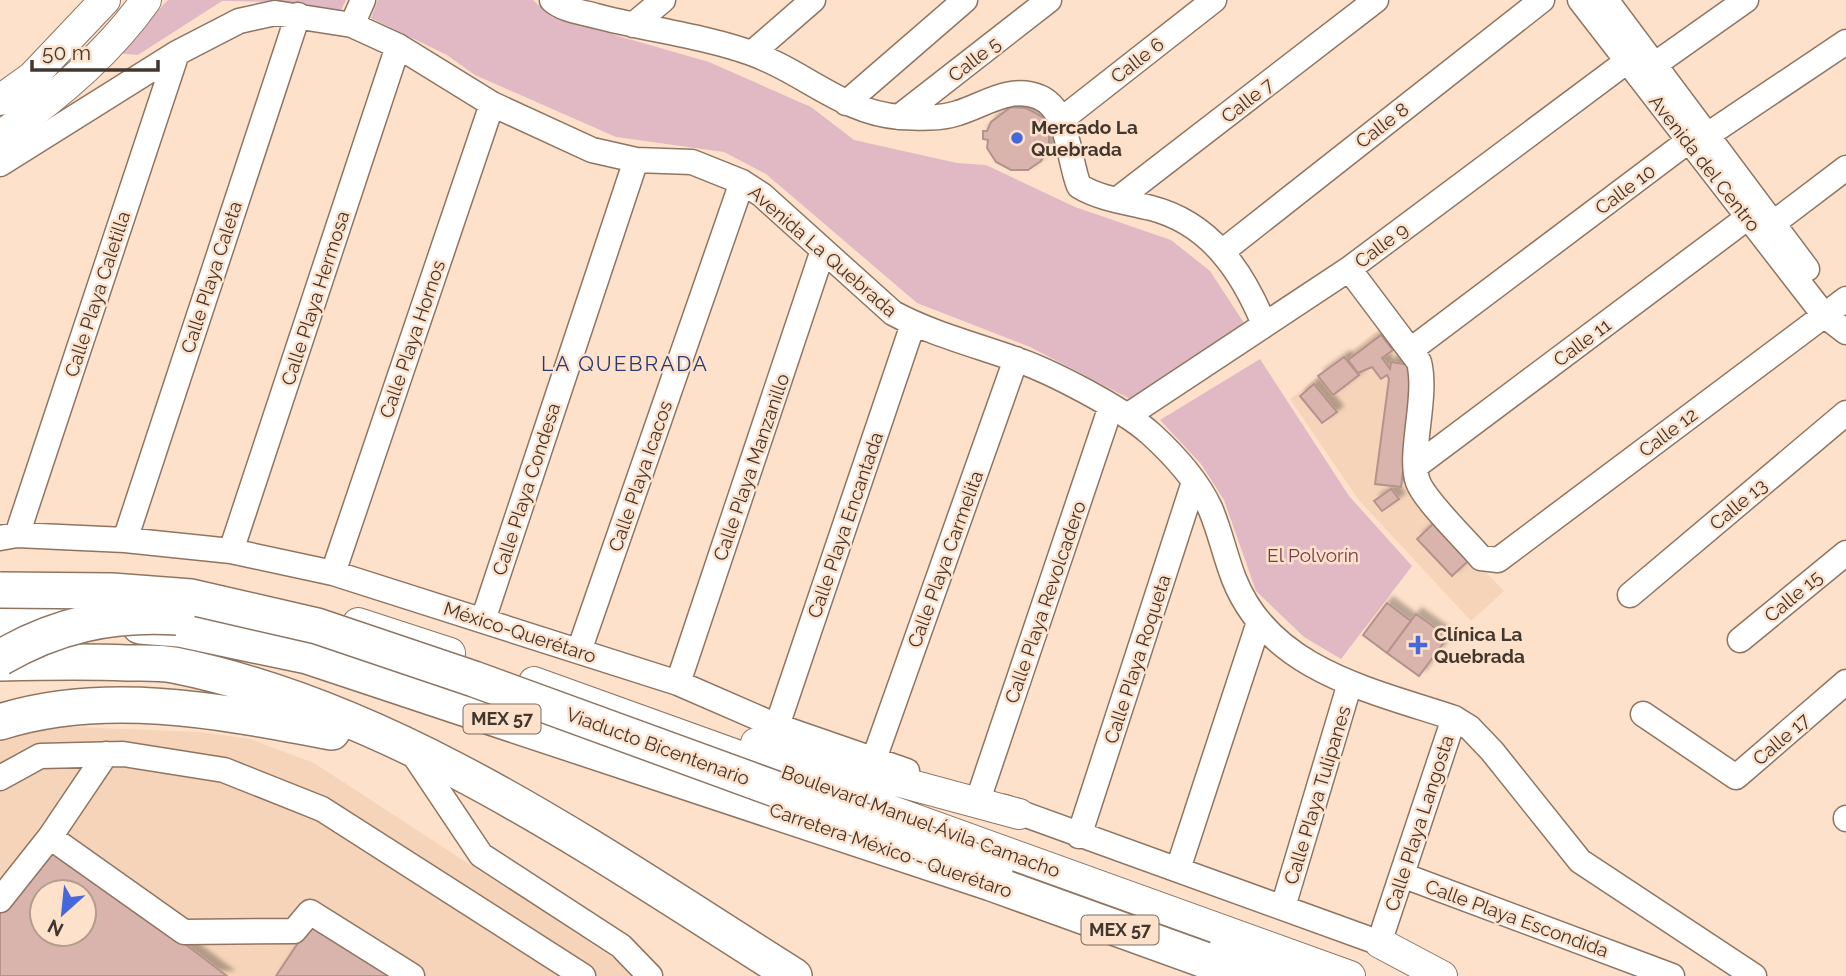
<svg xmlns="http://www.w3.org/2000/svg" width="1846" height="976" font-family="Raleway,sans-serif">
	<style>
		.built { fill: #f6d4b9; fill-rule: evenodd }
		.green { fill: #e0b9c4 }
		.building { fill: #d9b4ad; stroke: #b5928c; stroke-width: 2; fill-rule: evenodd; filter: url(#shadow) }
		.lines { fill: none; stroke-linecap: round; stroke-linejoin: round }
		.minor-casing { stroke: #8f7561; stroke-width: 27 }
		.major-casing { stroke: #8f7561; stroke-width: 32 }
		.highway-casing { stroke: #8f7561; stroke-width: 38 }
		.minor { stroke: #fff; stroke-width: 24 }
		.major { stroke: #fff; stroke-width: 30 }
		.highway { stroke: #fff; stroke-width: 35 }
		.highway-bridge-casing { stroke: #8f7561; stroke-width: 38; stroke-linecap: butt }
		.highway-bridge { stroke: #fff; stroke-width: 35 }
		.poi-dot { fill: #4568db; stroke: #fee1ca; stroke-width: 2.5 }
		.labels { text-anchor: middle; stroke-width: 5; stroke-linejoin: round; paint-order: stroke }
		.shield { fill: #fee1ca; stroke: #7a6a5d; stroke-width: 2 }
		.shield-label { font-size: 18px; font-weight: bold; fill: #42372e }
		.street-label { font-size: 19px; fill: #42372e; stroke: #fee1ca }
		.poi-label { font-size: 19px; font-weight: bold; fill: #42372e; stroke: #fee1ca; text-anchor: start }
		.park-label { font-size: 19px; fill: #783c51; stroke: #fee1ca }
		.neighbourhood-label { font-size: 21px; letter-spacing: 2px; fill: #273a73; stroke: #fee1ca }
	</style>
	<defs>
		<filter id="shadow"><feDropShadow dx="6" dy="-6" stdDeviation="2" flood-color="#0004"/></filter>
	</defs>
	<rect width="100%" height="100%" fill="#fee1ca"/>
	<path class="built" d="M 1388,322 L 1417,368 L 1420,504 L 1504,591 L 1471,621 L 1358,499 L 1290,399 Z
		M 52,726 L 200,732 L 250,739 L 314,763 L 641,976 L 0,976 L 0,742 ZM 42,892 L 84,892 L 84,934 L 42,934 Z"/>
	<path class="green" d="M 168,0 L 346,0 L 340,12 L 291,2 L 222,1 L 138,55 L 116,53 Z
		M 378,0 L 533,0 L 552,17 L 709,62 L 811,107 L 854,140 L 957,163 L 986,165 L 1075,207 L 1171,240 L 1210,271 L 1246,326 L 1130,399 L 1030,347 L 917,303 L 766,174 L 724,152 L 616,137 L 475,75 L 447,55 L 371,18 Z
		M 1260,359 L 1349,496 L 1412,566 L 1341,659 L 1304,637 L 1256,591 L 1224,500 L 1201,464 L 1160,420 Z"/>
	<path class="building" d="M 1011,107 L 1026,108 L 1041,116 L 1049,126 L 1049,146 L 1054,149 L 1050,156 L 1045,153 L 1041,161 L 1028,170 L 1011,170 L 996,162 L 987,148 L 988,140 L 983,139 L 983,131 L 987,131 L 991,122 Z
		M 1381,335 L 1393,350 L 1382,358 L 1390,369 L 1391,362 L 1417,366 L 1401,487 L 1375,484 L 1389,379 L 1387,375 L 1381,379 L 1372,367 L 1358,373 L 1348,360 Z
		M 1344,357 L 1359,375 L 1333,395 L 1318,376 Z
		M 1314,384 L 1337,412 L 1322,423 L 1300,396 Z
		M 1391,489 L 1399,499 L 1382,511 L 1374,501 Z
		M 1433,524 L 1468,561 L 1452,576 L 1417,539 Z
		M 1387,603 L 1411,621 L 1387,653 L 1363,635 Z
		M 1416,614 L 1448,637 L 1419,676 L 1387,653 Z
		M 52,843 L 227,976 L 0,976 L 0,911 ZM 42,892 L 84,892 L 84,934 L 42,934 Z
		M 314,919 L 402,976 L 276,976 Z"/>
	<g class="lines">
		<defs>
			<path id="minor" d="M 552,0 C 563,10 582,12 596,16 C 645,29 704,36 751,53 C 803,71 843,113 900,117 C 919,118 940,119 958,113 C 984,105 1011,85 1039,97 C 1069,109 1068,159 1079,186 C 1100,199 1128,202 1151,208 C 1210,223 1242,271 1264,324
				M 1580,0 L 1824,315 L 1846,332
				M 1606,0 L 1807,269
				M 352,25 L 363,0
				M 633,25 L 663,0
				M 752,53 L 813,0
				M 1654,65 L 1746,0
				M 846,103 L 965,0
				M 899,117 L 1049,0
				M 1061,120 L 1214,0
				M 0,164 L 177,53 L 239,21 L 275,13 L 352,25 L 398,46 L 492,104 L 592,150 L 636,160 L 692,162 L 742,182 L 762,195 L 893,313 C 930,333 972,344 1012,358 C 1049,370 1122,408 1151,434 C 1174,455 1197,480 1210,508 C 1220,531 1225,556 1234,579 C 1270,670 1370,690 1454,718 L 1470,728 L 1492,751 L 1580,861 L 1754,976
				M 1118,199 L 1376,0
				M 1763,231 L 1846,168
				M 1223,251 L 1542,0
				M 1349,269 L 1419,362 C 1428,397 1408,455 1418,482 C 1425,501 1466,540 1481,558 L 1498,560 L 1846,299
				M 1412,349 L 1687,142 L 1706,136 L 1846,42
				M 1127,416 L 1349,269 L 1626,62
				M 1416,466 L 1747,218
				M 17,535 L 177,53
				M 0,538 L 17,535 L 125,540 L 231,551 L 333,573 L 678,683 L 777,726 L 907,771
				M 125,540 L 298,15
				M 231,551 L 398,46
				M 333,573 L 492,104
				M 1630,595 L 1846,413
				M 483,620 L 636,160
				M 1740,640 L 1846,553
				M 579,651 L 742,182
				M 678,683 L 823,250
				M 1643,714 L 1736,777 L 1846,682
				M 777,726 L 913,324
				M 410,749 L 481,855 L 621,946 L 650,976
				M 874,759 L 1016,359
				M 0,778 L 40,756 L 123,754 L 224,770 L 322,809 L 583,976
				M 979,797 L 1111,406
				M 1004,807 L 1380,943
				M 1846,818 L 1846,819
				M 1079,836 L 1194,482
				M 50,837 L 106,754
				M 1178,869 L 1259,622
				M 1402,875 L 1672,976
				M 0,900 L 50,837 L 184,932 L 294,931 L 310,912 L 412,976
				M 1283,907 L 1350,683
				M 1384,928 L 1454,718"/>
			<path id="major" d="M 0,100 L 32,77 L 105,0
				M 0,136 C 54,99 108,54 146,0
				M 358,623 L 450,653
				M 534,682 L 1350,976
				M 756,743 L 1019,814
				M 1380,943 L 1442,976"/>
			<path id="highway" d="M 0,626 L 73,623
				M 140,626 L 179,629 L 307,656 L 991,883 L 1249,976
				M 0,663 C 42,662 84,661 127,663 C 142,663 159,662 174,665 C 399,710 603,856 794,976
				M 0,722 C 107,688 225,712 332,732
				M 1226,950 L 1301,976"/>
		</defs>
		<use href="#minor" class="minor-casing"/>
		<use href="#major" class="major-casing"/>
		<use href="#highway" class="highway-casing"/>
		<use href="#minor" class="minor"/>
		<use href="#major" class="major"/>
		<use href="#highway" class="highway"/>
		<defs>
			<path id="highway-bridge" d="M 0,590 L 112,591 L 191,597 L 317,626 L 474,679 L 995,869
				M 0,658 C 56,625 112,613 177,617"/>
		</defs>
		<use href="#highway-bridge" class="highway-bridge-casing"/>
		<use href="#highway-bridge" class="highway-bridge"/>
	</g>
	<g class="poi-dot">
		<circle cx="1017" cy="138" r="7"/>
		<path d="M1414.5 634.5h7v7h7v7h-7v7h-7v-7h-7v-7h7z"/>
	</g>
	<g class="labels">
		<g class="shield">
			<rect x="463.5" y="704.5" width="77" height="29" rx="5"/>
			<rect x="1081.5" y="915.5" width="77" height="29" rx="5"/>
		</g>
		<g class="shield-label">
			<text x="502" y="725">MEX 57</text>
			<text x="1120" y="936">MEX 57</text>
		</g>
		<g class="street-label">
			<text transform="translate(974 59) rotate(-38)" y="7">Calle 5</text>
			<text transform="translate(1137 60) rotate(-38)" y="7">Calle 6</text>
			<text transform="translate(1247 100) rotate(-38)" y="7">Calle 7</text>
			<text transform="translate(1382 125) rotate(-38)" y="7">Calle 8</text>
			<text transform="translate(1705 163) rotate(52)" y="7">Avenida del Centro</text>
			<text transform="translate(1625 189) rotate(-37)" y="7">Calle 10</text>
			<text transform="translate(1381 245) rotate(-37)" y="7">Calle 9</text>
			<text transform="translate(823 251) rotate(41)" y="7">Avenida La Quebrada</text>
			<text transform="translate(211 277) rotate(-72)" y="7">Calle Playa Caleta</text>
			<text transform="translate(97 294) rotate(-72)" y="7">Calle Playa Caletilla</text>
			<text transform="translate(315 298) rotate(-72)" y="7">Calle Playa Hermosa</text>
			<text transform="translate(412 339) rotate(-71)" y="7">Calle Playa Hornos</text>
			<text transform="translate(1582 342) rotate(-37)" y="7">Calle 11</text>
			<text transform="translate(1668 432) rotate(-37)" y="7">Calle 12</text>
			<text transform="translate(751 467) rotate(-71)" y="7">Calle Playa Manzanillo</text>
			<text transform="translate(640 476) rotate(-71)" y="7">Calle Playa Icacos</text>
			<text transform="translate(526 489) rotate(-72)" y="7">Calle Playa Condesa</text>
			<text transform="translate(1738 504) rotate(-40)" y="7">Calle 13</text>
			<text transform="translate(845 525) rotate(-71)" y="7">Calle Playa Encantada</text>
			<text transform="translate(945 559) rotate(-70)" y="7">Calle Playa Carmelita</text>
			<text transform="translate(1793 596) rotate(-40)" y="7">Calle 15</text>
			<text transform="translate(1045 602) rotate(-71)" y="7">Calle Playa Revolcadero</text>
			<text transform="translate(520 632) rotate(18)" y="7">México-Querétaro</text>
			<text transform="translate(1137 659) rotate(-72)" y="7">Calle Playa Roqueta</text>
			<text transform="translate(1781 739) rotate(-41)" y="7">Calle 17</text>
			<text transform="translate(658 746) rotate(20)" y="7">Viaducto Bicentenario</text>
			<text transform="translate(1317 795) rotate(-73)" y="7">Calle Playa Tulipanes</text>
			<text transform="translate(921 821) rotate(20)" y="7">Boulevard Manuel Ávila Camacho</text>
			<text transform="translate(1419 823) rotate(-72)" y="7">Calle Playa Langosta</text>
			<text transform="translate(891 850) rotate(19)" y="7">Carretera México - Querétaro</text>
			<text transform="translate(1517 918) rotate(20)" y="7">Calle Playa Escondida</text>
		</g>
		<g class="poi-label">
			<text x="1031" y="134">Mercado La<tspan x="1031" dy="22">Quebrada</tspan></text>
			<text x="1434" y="641">Clínica La<tspan x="1434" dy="22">Quebrada</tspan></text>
		</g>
		<g class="park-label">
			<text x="1313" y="562">El Polvorín</text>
		</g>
		<g class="neighbourhood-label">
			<text x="625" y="371">LA QUEBRADA</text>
		</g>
	</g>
	<g transform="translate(63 913) rotate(207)"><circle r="33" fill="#fee1ca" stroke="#b39d8c" stroke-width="2"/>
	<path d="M0-5L12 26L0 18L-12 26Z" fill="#4568db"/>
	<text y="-10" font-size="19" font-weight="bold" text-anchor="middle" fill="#42372e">N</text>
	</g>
	<path d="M32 60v10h126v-10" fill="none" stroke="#42372e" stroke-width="3.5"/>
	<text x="42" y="60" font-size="21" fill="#42372e" stroke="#fee1ca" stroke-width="5" paint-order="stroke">50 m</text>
</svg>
